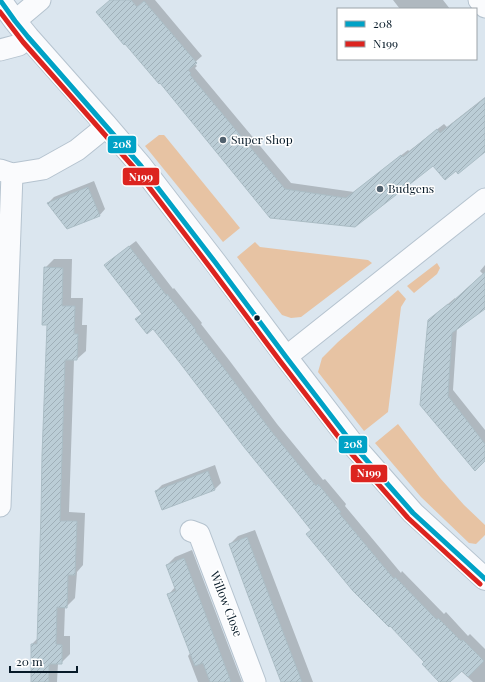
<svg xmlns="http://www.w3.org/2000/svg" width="485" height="682" font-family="'Playfair Display',serif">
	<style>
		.grass { fill: #e7c3a3 }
		.shadow { fill: #0003 }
		.building { fill: url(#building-hatch); stroke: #abbdc5 }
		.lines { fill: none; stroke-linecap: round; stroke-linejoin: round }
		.minor-casing { stroke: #b5c3cf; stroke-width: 23 }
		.tertiary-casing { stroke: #b5c3cf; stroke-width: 24 }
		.minor { stroke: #fafbfd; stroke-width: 21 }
		.tertiary { stroke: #fafbfd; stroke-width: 22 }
		.bus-1-casing { stroke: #fff; stroke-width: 8 }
		.bus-2-casing { stroke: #fff; stroke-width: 8 }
		.bus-1 { stroke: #00a2c6; stroke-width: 5 }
		.bus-2 { stroke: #dc241f; stroke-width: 5 }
		.poi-dot { fill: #51616e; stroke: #fff; stroke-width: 1.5 }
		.bus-dot { fill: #071a28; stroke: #fff; stroke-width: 1.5 }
		.labels { text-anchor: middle; stroke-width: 3; stroke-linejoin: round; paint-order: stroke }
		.poi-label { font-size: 12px; fill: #071a28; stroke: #fff; text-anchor: start }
		.street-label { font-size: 12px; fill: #071a28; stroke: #fff }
		.line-badge { stroke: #fff; stroke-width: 1.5 }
		.badge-label { font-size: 11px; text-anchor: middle; font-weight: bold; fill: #fff }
	</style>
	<defs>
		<pattern id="building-hatch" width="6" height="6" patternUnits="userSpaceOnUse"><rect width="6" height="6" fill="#bbcdd6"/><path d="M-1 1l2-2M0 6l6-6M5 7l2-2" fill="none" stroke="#9fafb8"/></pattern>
	</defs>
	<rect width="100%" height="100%" fill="#dbe6ef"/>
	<path class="grass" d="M 159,135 L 164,135 L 165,136 L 240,228 L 223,242 L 145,146 Z
		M 255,242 L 260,247 L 368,260 L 372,263 L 301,317 L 291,318 L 282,315 L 237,257 Z
		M 437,263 L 440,268 L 437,274 L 414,293 L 407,286 Z
		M 398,290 L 406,299 L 401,307 L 388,412 L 364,431 L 318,372 L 322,358 L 338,342 Z
		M 398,424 L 440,478 L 464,505 L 485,525 L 485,535 L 476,544 L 469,543 L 421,497 L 375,443 Z"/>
	<path class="shadow" d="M 110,0 L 155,0 L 202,56 L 194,63 L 197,66 L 195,68 L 291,183 L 354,192 L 408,150 L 409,151 L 444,124 L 447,127 L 485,97 L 485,146 L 456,170 L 433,164 L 355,226 L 271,217 Z
		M 393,0 L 443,0 L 450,9 L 400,9 Z
		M 94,181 L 105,209 L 99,216 L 48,203 L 54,197 Z
		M 136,241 L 173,289 L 174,288 L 202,323 L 201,324 L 229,360 L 277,424 L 323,480 L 325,479 L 346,504 L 345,506 L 401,573 L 402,571 L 444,614 L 446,612 L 468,636 L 470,634 L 485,649 L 485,682 L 473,682 L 441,653 L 312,530 L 142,314 L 112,259 Z
		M 54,259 L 72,259 L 71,298 L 83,298 L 82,325 L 87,325 L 86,351 L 77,359 L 74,359 L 69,512 L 85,513 L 83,565 L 77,572 L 75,598 L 66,607 L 65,607 L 64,636 L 70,636 L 70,654 L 61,663 L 58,663 L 57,682 L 32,682 L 32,644 L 38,638 L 48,324 L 45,268 Z
		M 485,265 L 485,308 L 457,328 L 453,390 L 485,430 L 485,460 L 421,404 L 436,314 L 455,298 L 455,299 L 483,274 L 480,271 Z
		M 215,465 L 221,483 L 215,489 L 162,509 L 156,491 L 162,485 Z
		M 255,530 L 313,682 L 282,682 L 230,544 L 238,536 Z
		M 192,550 L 242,682 L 198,682 L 188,656 L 191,652 L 169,594 L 175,587 L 167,565 L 175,557 Z"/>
	<path class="building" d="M 110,0 L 131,0 L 137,7 L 144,1 L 197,63 L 188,70 L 191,73 L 190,75 L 285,189 L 346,198 L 401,155 L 403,157 L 437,129 L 440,133 L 485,98 L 485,152 L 458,174 L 456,171 L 445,180 L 433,166 L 355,227 L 270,218 L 160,83 L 159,84 L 125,44 L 124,45 L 96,12 Z
		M 88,187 L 100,216 L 67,229 L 47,203 Z
		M 129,246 L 166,295 L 167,294 L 196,330 L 195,331 L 223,367 L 271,431 L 316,486 L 318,484 L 341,512 L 339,513 L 394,579 L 395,577 L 437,620 L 438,618 L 461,641 L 463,640 L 484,661 L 468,677 L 462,671 L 450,682 L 439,682 L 422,664 L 424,662 L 390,626 L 389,627 L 353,591 L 306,534 L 311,530 L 292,506 L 244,447 L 180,363 L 153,329 L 147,334 L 135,319 L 142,314 L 104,265 Z
		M 44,267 L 63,268 L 62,306 L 75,306 L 74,334 L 78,334 L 77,360 L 65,360 L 60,521 L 77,521 L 75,575 L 68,575 L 67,608 L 57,607 L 56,644 L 62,645 L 62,664 L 49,664 L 49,682 L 31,682 L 31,644 L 37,644 L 41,513 L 42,455 L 47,325 L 42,325 Z
		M 485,272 L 485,309 L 452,333 L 448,396 L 485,444 L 485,461 L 475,471 L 420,405 L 428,320 L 448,304 L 449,305 Z
		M 208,471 L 215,490 L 162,510 L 155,491 Z
		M 247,537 L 270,598 L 302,682 L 281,682 L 249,598 L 229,544 Z
		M 184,558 L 210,626 L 231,682 L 210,682 L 203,663 L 195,666 L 167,594 L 176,591 L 166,565 Z"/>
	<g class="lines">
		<defs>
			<path id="minor" d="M 479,0 L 485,7
				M 15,21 L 40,0
				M 0,50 L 19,45 L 28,37
				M 0,170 L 12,174 L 43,169 L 77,150 L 98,133 L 106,125
				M 286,357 L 485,199
				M 0,506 L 12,174
				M 191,531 L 199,534 L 255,682"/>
			<path id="tertiary" d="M 0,0 L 15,21 L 28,37 L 106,125 L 141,166 L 215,262 L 286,357 L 355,447 L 413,513 L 485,579"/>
		</defs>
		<use href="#minor" class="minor-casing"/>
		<use href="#tertiary" class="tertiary-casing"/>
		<use href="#minor" class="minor"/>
		<use href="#tertiary" class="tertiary"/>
		<defs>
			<path id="bus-1" d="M 0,0 L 15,21 L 28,37 L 141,166 L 215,262 L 286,357 L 355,447 L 413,513 L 485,579"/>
			<path id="bus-2" d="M 0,12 L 23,42 L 136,170 L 209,266 L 280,361 L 350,452 L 408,518 L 480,584"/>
		</defs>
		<use href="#bus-1" class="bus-1-casing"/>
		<use href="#bus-2" class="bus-2-casing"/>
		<use href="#bus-1" class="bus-1"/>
		<use href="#bus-2" class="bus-2"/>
	</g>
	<g class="poi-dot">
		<circle cx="223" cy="140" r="4"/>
		<circle cx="380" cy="189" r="4"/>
	</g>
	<circle class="bus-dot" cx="257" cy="318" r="3.5"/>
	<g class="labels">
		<g class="poi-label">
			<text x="231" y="144">Super Shop</text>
			<text x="388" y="193">Budgens</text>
		</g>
		<g class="street-label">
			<text transform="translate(226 604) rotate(69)" y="4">Willow Close</text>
		</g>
	</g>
	<g class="line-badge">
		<rect x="107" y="135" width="30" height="19" rx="4" fill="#00a2c6"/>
		<rect x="122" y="167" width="38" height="19" rx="4" fill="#dc241f"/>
		<rect x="338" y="435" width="30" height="19" rx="4" fill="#00a2c6"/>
		<rect x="350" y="464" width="38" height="19" rx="4" fill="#dc241f"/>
	</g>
	<g class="badge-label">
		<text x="122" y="148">208</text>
		<text x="141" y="181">N199</text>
		<text x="353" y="448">208</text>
		<text x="369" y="477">N199</text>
	</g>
	<rect x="337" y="8" width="140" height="52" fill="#ffffff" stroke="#9ca3a9"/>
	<rect x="345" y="21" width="20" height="6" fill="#00a2c6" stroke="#9ca3a9"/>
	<text x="373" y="28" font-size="12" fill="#071a28">208</text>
	<rect x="345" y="41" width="20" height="6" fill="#dc241f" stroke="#9ca3a9"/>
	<text x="373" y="48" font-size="12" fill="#071a28">N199</text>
	<path d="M10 666v6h67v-6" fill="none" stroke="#071a28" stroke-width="2"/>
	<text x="16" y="666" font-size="12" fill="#071a28" stroke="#ffffff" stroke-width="3" paint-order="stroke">20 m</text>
</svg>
